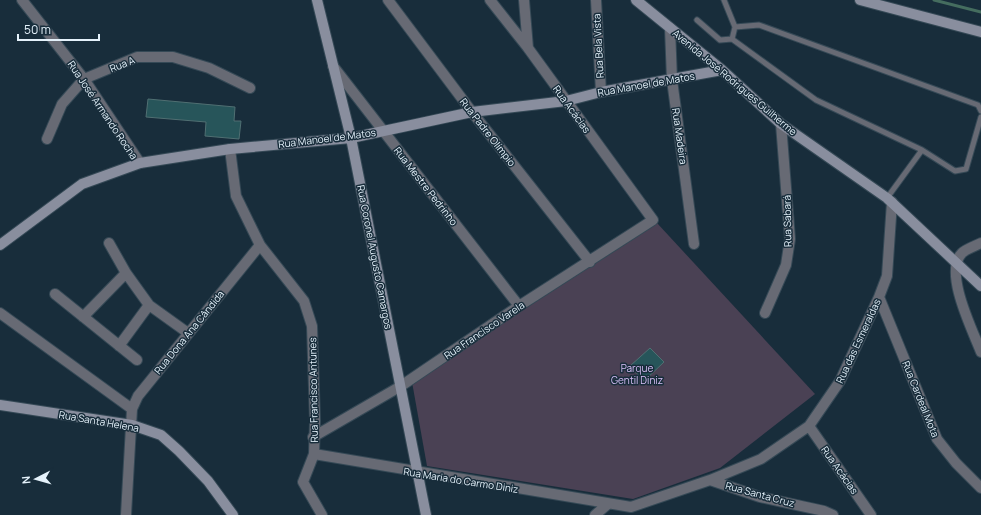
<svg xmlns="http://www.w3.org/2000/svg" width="981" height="515" font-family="Manrope,sans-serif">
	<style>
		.green { fill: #4a4154 }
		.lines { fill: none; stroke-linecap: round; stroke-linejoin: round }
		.stream { stroke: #456d5f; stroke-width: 3 }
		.building { fill: #27555a; stroke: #506f72 }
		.lane-casing { stroke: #354956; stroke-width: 7 }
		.street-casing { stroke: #354956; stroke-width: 12 }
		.secondary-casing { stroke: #354956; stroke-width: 12 }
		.lane { stroke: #676a74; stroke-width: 5 }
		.street { stroke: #676a74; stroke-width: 10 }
		.secondary { stroke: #898e9e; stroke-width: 10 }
		.labels { text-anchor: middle; stroke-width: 3; stroke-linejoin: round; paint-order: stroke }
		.street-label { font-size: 10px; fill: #e5f2fb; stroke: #182d3b }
		.park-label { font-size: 10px; fill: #d8bff7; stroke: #182d3b }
	</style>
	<rect width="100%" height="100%" fill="#182d3b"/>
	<path class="green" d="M 657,223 L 815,394 L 720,468 L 633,499 L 427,466 L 412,382 Z"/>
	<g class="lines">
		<path class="stream" d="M 934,0 L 981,12"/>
	</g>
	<path class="building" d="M 148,99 L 235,107 L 234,121 L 241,121 L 239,139 L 205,136 L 206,122 L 146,117 Z
		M 650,348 L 664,362 L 644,381 L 630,366 Z"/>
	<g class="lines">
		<defs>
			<path id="lane" d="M 724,0 L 735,27
				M 697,20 L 720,40 L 732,39
				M 922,150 L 955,171 L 966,169 L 981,117
				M 887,198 L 922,150 L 816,100 L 732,39 L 735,27 L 759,25 L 978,105 L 981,111"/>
			<path id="street" d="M 22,0 L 84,79 L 140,163
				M 388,0 L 472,112 L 590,262
				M 524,0 L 528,48
				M 596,0 L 601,92
				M 670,28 L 672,80 L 694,244
				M 333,66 L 519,306
				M 47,139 L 62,104 L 84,79 L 137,57 L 173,57 L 209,68 L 250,88
				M 230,149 L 236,196 L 260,245 L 304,301 L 312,326 L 315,421 L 314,454 L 303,482 L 322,515
				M 109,243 L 126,273 L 149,305 L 188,333
				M 981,243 C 975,246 966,249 962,253 C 943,272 973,331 981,352
				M 55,294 L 137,360
				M 879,297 L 937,439 L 956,463 L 981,488
				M 0,313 L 132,409
				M 765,313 L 786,265 L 790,239 L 781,124
				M 83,317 L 126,273
				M 119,346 L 149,305
				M 809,426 L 871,515
				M 313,437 L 401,386 L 519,306 L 653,220 L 528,48 L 490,0
				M 314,454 L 631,507 L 710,480 L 761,459 L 809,426 L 840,381 L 879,297 L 887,276 L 892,202
				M 710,480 L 760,497 L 824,511 L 833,515
				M 126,515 L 132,409 L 138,396 L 260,245
				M 595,515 L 608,504"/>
			<path id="secondary" d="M 317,0 L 351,138 L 426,515
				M 636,0 L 722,70 L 781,124 L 887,198 L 981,286
				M 860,0 L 981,32
				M 0,245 L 82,184 L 140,163 L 230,149 L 351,138 L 472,112 L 566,101 L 601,92 L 722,70
				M 0,405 L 132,425 L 161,435 L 179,451 L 208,481 L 233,515"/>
		</defs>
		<use href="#lane" class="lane-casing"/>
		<use href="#street" class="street-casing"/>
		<use href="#secondary" class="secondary-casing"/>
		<use href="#lane" class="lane"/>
		<use href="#street" class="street"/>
		<use href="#secondary" class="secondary"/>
	</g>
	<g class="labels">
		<g class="street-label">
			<text transform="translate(598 46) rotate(-93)" y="4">Rua Bela Vista</text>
			<text transform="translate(122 64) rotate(-22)" y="4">Rua A</text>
			<text transform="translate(735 82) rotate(40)" y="4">Avenida José Rodrigues Guilherme</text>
			<text transform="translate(646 84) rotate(-10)" y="4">Rua Manoel de Matos</text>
			<text transform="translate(572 109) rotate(54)" y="4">Rua Acácias</text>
			<text transform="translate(103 110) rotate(56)" y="4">Rua José Armando Rocha</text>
			<text transform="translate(488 132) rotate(52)" y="4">Rua Padre Olímpio</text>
			<text transform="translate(680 136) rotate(82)" y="4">Rua Madeira</text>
			<text transform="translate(327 138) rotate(-7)" y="4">Rua Manoel de Matos</text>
			<text transform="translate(426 186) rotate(52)" y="4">Rua Mestre Pedrinho</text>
			<text transform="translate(787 221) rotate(-91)" y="4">Rua Sabará</text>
			<text transform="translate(375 257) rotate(79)" y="4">Rua Coronel Augusto Camargos</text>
			<text transform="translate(484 330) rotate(-34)" y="4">Rua Francisco Varela</text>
			<text transform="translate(189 332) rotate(-51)" y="4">Rua Dona Ana Cândida</text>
			<text transform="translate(858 341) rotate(-65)" y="4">Rua das Esmeraldas</text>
			<text transform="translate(313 390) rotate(-91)" y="4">Rua Francisco Antunes</text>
			<text transform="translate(921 399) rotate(68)" y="4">Rua Cardeal Mota</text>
			<text transform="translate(99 421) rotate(10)" y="4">Rua Santa Helena</text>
			<text transform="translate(840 470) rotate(55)" y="4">Rua Acácias</text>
			<text transform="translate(461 480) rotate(9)" y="4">Rua Maria do Carmo Diniz</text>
			<text transform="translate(760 494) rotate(15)" y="4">Rua Santa Cruz</text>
		</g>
		<g class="park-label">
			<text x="637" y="372">Parque<tspan x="637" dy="12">Gentil Diniz</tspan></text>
		</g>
	</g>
	<g transform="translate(36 479) rotate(264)" stroke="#182d3b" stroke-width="3" paint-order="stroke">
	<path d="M0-3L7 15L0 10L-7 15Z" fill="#e5f2fb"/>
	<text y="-6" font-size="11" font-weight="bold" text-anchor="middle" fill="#e5f2fb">N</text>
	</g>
	<path d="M18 34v6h81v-6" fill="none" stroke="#e5f2fb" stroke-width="2"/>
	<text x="24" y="34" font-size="12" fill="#e5f2fb" stroke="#182d3b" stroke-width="3" paint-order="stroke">50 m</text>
</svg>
